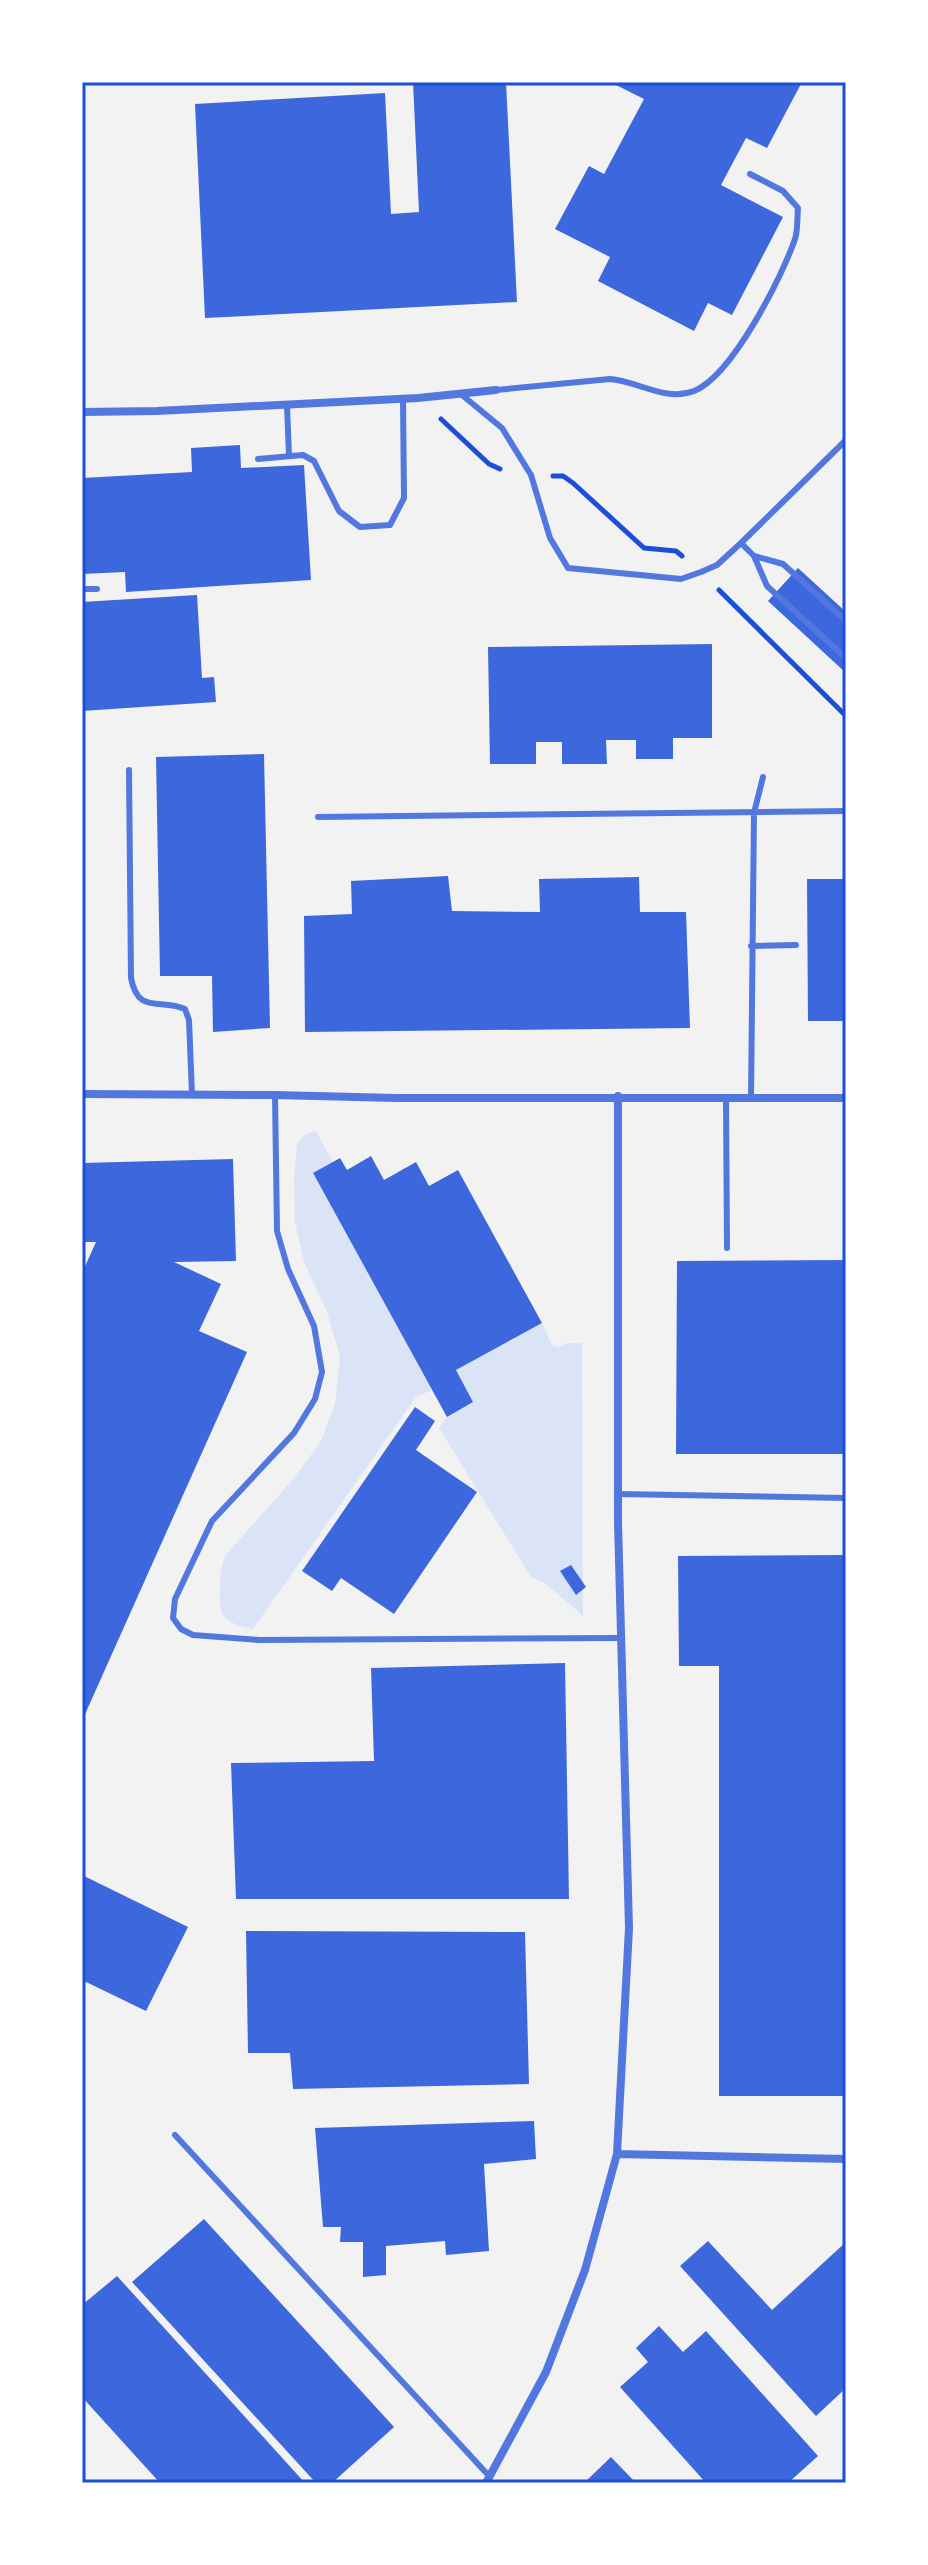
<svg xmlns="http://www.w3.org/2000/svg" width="928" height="2565" font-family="Signika,sans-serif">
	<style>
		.green { fill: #dbe4f7 }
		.building { fill: #3d67dc }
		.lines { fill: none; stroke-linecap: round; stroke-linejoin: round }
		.path { stroke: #1d4ed8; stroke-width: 5 }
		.service { stroke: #5277de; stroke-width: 6 }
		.minor { stroke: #5277de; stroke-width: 8 }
		.neatline { fill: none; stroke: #1d4ed8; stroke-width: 3 }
	</style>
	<rect width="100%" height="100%" fill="#f2f2f2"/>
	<path class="green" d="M 316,1131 L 333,1162 L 313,1174 L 432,1390 L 416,1397 L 253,1629 C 225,1623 218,1618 220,1589 C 220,1577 221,1567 225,1556 L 294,1478 L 321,1441 L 335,1404 L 340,1357 L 327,1312 L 304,1262 L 295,1223 L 294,1180 L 297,1143 L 307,1133 Z
		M 542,1323 L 552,1345 L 558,1347 L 567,1343 L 582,1343 L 583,1616 L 545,1583 L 531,1577 L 439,1428 L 447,1417 L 473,1402 L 456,1370 Z"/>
	<path class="building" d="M 413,82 L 506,82 L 517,302 L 205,318 L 195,104 L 385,93 L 391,214 L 419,212 Z
		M 610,82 L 802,82 L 767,148 L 746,138 L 721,185 L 783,217 L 732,315 L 708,303 L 694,331 L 598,281 L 610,257 L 555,229 L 589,166 L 604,174 L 644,99 Z
		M 240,445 L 241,468 L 304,465 L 311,580 L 126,592 L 125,572 L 82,574 L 82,478 L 192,472 L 191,448 Z
		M 798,568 L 846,612 L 846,673 L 768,601 Z
		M 197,595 L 202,678 L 214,677 L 216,702 L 82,711 L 82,602 Z
		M 712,644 L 712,738 L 673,738 L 673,759 L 636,759 L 636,740 L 606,740 L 607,764 L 562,764 L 562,742 L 536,742 L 536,764 L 490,764 L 488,647 Z
		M 264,754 L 270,1028 L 213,1032 L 212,976 L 160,976 L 156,757 Z
		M 448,876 L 452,911 L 540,912 L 539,879 L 639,877 L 640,912 L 686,912 L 690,1028 L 305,1032 L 304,916 L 352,914 L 351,881 Z
		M 807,879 L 846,879 L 846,1021 L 808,1021 Z
		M 371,1156 L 384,1180 L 416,1162 L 429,1186 L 458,1170 L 542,1323 L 456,1370 L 473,1402 L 447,1417 L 313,1173 L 340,1158 L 347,1170 Z
		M 233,1159 L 236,1261 L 174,1262 L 221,1284 L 199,1331 L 247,1352 L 82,1721 L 82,1273 L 96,1242 L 82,1242 L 82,1163 Z
		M 846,1260 L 846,1454 L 676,1454 L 677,1261 Z
		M 415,1407 L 435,1421 L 416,1450 L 477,1492 L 394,1614 L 341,1578 L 332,1591 L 302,1571 Z
		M 846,1555 L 846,2096 L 719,2096 L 719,1666 L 679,1666 L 678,1556 Z
		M 571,1565 L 586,1587 L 576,1595 L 560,1571 Z
		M 565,1663 L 569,1899 L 236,1899 L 231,1763 L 374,1761 L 371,1668 Z
		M 82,1875 L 188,1927 L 146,2011 L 82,1980 Z
		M 246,1931 L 525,1932 L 529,2084 L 293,2089 L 290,2053 L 248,2053 Z
		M 534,2121 L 536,2159 L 484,2164 L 489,2251 L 446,2255 L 445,2241 L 386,2246 L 386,2275 L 363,2277 L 363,2242 L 340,2242 L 341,2227 L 323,2227 L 315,2128 Z
		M 204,2219 L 394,2427 L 332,2483 L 316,2483 L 132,2282 Z
		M 708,2241 L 772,2310 L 846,2242 L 846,2388 L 816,2416 L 680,2266 Z
		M 117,2276 L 305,2483 L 160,2483 L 82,2397 L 82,2305 Z
		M 659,2326 L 683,2352 L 706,2331 L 818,2456 L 788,2483 L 706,2483 L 620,2387 L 648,2362 L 636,2348 Z
		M 611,2457 L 636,2483 L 584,2483 Z"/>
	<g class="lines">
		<path class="path" d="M 441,419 L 489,464 L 500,469
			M 553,476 L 563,476 L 573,483 L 644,548 L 676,551 L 682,556
			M 719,590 L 846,716"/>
		<path class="service" d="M 496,390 L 610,379 C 638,381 665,402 694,391 C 732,376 782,277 795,239 C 798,230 797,218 798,208 L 783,191 L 750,174
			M 462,395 L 502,428 L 531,475 L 550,538 L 568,568 L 681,579 L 701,572 L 717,565 L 741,543 L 846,440
			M 287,405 L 289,456
			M 258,459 L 303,455 L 314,461 L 339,511 L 360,527 L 390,525 L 404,498 L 403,399
			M 741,543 L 754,556 L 767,586 L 846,658
			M 754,556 L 783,564 L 846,621
			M 82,589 L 97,589
			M 129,770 L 131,978 C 138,1015 160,998 185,1009 L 189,1020 L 192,1095
			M 318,817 L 846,811
			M 751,946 L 796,945
			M 275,1095 L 277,1231 L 288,1269 L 314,1326 L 322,1372 L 315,1399 L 294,1433 L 212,1521 L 175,1599 L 173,1618 L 181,1629 L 193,1635 L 259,1640 L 620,1638
			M 726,1099 L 727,1248
			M 751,1099 L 754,813 L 763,777
			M 618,1494 L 846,1498
			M 175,2135 L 490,2477"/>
		<path class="minor" d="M 82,412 L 157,411 L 418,398 L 496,390
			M 82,1094 L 275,1095 L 396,1098 L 846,1098
			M 617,2154 L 846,2159
			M 486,2483 L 546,2372 L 585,2270 L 617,2154 L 629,1928 L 618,1523 L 618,1096"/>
	</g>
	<rect width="928" height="2565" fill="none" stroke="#ffffff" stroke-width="168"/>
	<rect x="84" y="84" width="760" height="2397" class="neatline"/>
</svg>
